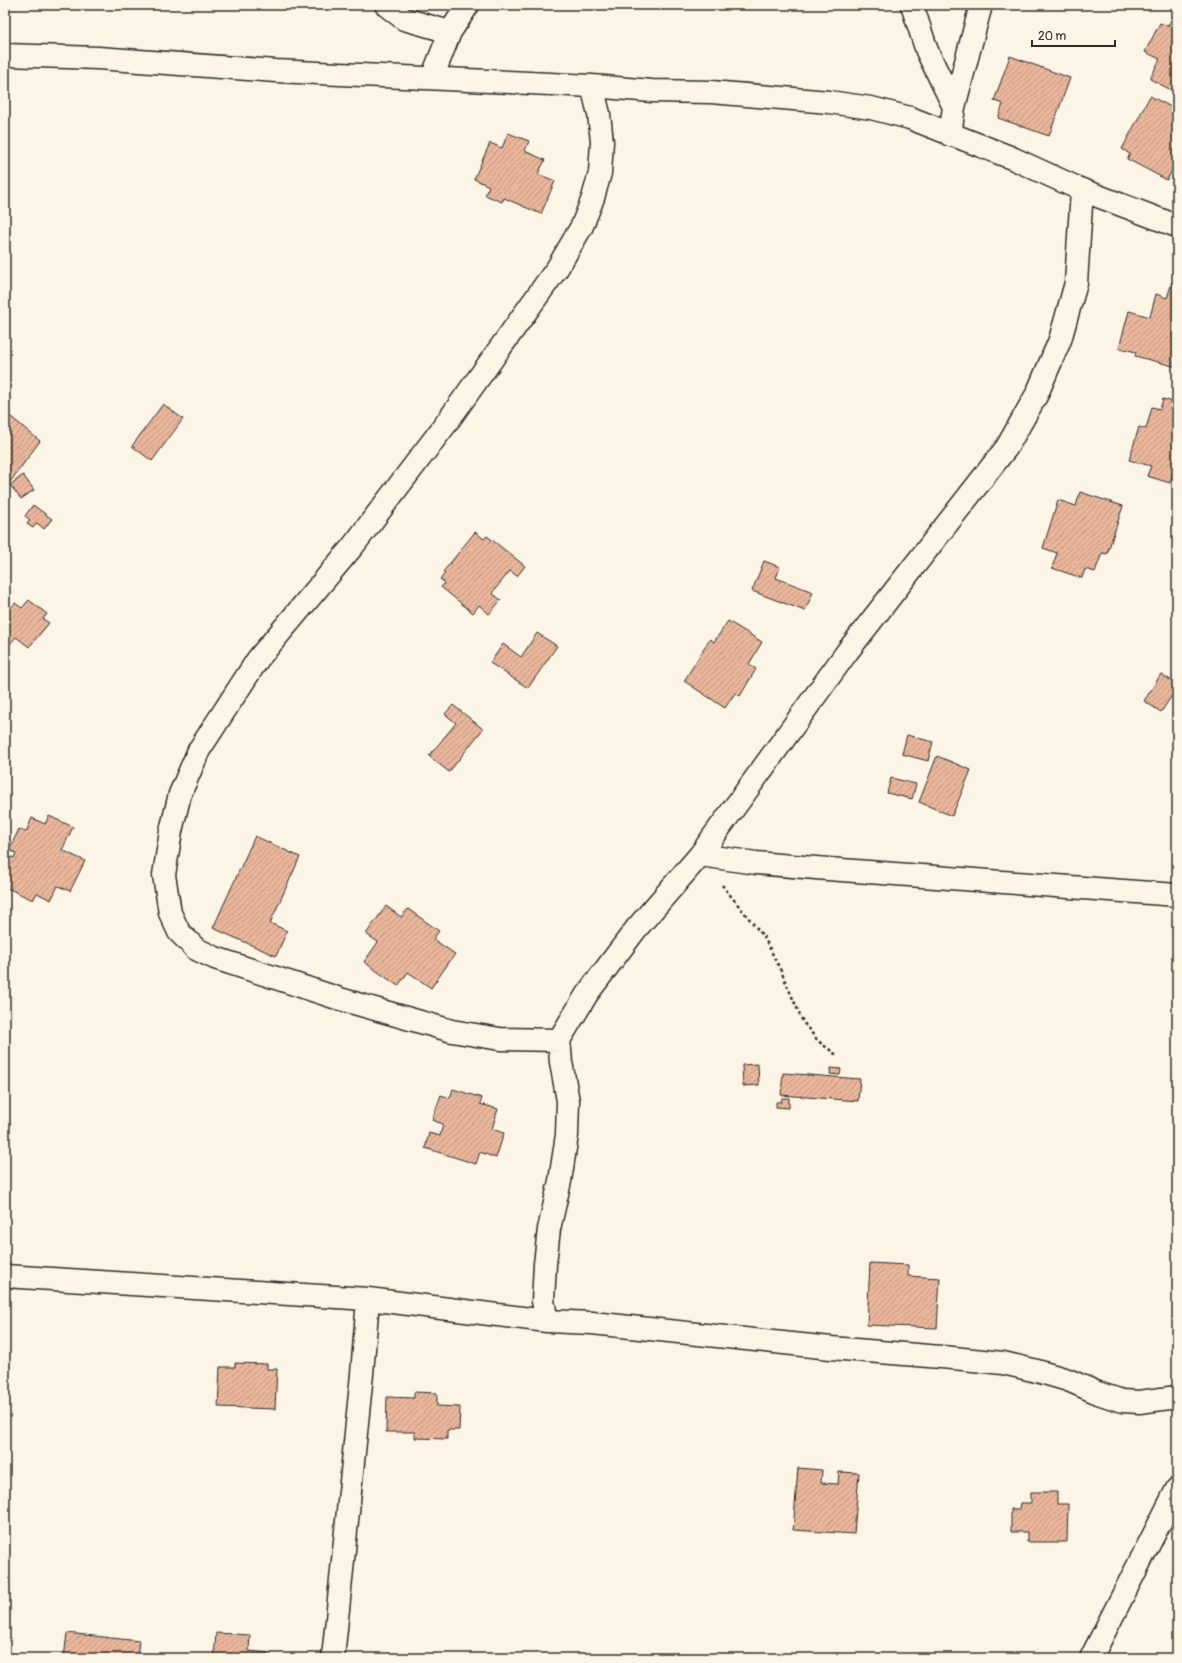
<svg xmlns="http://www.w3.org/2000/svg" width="1182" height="1663" font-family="Pangolin,sans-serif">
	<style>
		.building { fill: url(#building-hatch); stroke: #2b2b2b }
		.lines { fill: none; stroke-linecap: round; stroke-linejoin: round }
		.street-casing { stroke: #2b2b2b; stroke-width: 25 }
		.path { stroke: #2b2b2b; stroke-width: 2.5; stroke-dasharray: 3 3; stroke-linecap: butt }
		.street { stroke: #fcf5e5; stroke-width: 22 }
	</style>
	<defs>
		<pattern id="building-hatch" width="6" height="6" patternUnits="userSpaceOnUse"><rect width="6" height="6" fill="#eab79c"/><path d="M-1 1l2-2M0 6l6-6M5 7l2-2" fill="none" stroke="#be957f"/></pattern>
	</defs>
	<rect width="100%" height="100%" fill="#fcf5e5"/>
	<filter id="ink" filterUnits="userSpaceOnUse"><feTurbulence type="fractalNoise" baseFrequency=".025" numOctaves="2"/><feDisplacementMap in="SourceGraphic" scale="8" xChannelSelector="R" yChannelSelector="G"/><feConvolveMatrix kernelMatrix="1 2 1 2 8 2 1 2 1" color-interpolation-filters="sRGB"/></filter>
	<g filter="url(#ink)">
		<path class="building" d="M 1175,11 L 1177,12 L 1177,87 L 1175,92 L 1150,79 L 1160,59 L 1145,52 L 1160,23 L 1168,26 Z
			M 1010,56 L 1070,78 L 1049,136 L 998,118 L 1003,104 L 994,101 Z
			M 1150,96 L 1177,110 L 1177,160 L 1167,180 L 1127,159 L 1130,154 L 1122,149 Z
			M 508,133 L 529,141 L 525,151 L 545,160 L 538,174 L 555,181 L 541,214 L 504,198 L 502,202 L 485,195 L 489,186 L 474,179 L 490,143 L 502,148 Z
			M 1172,282 L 1177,283 L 1177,367 L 1135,356 L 1136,352 L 1119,348 L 1129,311 L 1150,317 L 1156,294 L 1167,298 Z
			M 1163,399 L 1177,403 L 1177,474 L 1173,473 L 1170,483 L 1147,476 L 1151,466 L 1129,460 L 1139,427 L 1146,429 L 1152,407 L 1160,409 Z
			M 163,404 L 183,419 L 152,461 L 132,446 Z
			M 5,412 L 40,441 L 5,489 Z
			M 23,475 L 34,490 L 21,499 L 10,485 Z
			M 1080,492 L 1123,506 L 1107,554 L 1102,553 L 1095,572 L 1085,569 L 1082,578 L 1052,568 L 1057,553 L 1043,548 L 1058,500 L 1076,506 Z
			M 33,505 L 52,519 L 44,529 L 37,523 L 33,528 L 27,524 L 30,520 L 25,516 Z
			M 475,532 L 484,539 L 487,536 L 525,566 L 517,576 L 510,571 L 492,593 L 501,600 L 489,614 L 479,605 L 473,613 L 441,587 L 445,583 L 440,579 L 445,573 L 443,572 Z
			M 764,561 L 780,567 L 776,578 L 813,592 L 805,611 L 752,591 Z
			M 29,600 L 47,614 L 43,619 L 49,623 L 29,647 L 16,637 L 9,645 L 5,642 L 5,615 L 15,603 L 22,608 Z
			M 728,621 L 762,642 L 749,664 L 756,669 L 740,696 L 735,693 L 725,708 L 684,681 L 710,639 L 714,642 Z
			M 537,633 L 557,646 L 528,688 L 490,663 L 503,644 L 521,657 Z
			M 1161,674 L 1177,684 L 1177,688 L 1161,712 L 1144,701 Z
			M 453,705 L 483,729 L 449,772 L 429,756 L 456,723 L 445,714 Z
			M 907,735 L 933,742 L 928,761 L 902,754 Z
			M 937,756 L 971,770 L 952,816 L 919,802 Z
			M 891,778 L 916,784 L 912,799 L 887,793 Z
			M 49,816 L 73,827 L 62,850 L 85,861 L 70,891 L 58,886 L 51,900 L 37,893 L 33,900 L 5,887 L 5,854 L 14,858 L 16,853 L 9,850 L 19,829 L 26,832 L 32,818 L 45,824 Z
			M 255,836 L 300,857 L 270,923 L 287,931 L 276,956 L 213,928 Z
			M 386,906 L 401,917 L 408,909 L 439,931 L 433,939 L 455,954 L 431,988 L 408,972 L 398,986 L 364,962 L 378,942 L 366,934 Z
			M 758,1064 L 759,1085 L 743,1086 L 742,1065 Z
			M 831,1068 L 841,1069 L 840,1075 L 830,1074 Z
			M 783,1073 L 860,1079 L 858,1101 L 781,1095 Z
			M 453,1089 L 482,1098 L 480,1104 L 498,1109 L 492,1129 L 504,1133 L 496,1158 L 480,1152 L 476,1164 L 425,1148 L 429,1133 L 440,1136 L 443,1124 L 432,1120 L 441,1095 L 450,1098 Z
			M 782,1098 L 789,1098 L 789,1108 L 776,1107 L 776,1102 L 781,1102 Z
			M 870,1263 L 908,1265 L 908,1276 L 940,1278 L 937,1328 L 867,1325 Z
			M 235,1363 L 267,1364 L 267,1369 L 277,1369 L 275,1409 L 218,1407 L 220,1367 L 235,1367 Z
			M 414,1392 L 437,1393 L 437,1406 L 460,1407 L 459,1430 L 447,1430 L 447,1439 L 415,1438 L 415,1432 L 386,1432 L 387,1397 L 414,1398 Z
			M 798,1468 L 822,1470 L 821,1483 L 838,1484 L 839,1472 L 859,1473 L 854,1534 L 793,1530 Z
			M 1031,1492 L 1057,1492 L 1057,1504 L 1068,1504 L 1067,1542 L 1027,1542 L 1027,1532 L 1011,1532 L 1011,1509 L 1019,1509 L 1020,1503 L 1031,1503 Z
			M 67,1633 L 139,1641 L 137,1658 L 64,1658 Z
			M 216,1633 L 250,1635 L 249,1651 L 271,1653 L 270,1658 L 222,1658 L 214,1657 Z"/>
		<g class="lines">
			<defs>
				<path id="street" d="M 386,5 L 404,19 L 450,32
					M 912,5 L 927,51 L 954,107 L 950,135
					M 5,55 L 98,58 L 276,71 L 592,86 L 652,91 L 711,92 L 829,102 L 871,108 L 910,118 L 1012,158 L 1082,190 L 1177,226
					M 432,78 L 450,32 L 468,5
					M 954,107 L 981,5
					M 700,855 L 756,863 L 828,869 L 1177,895
					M 559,1040 L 500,1039 L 452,1031 L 340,999 L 215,958 L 196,949 L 179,932 L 170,913 L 164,875 L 171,831 L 180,794 L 199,750 L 258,659 L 353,546 L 445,425 L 558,267 L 582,226 L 593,198 L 600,173 L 602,142 L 599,114 L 592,86
					M 5,1276 L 368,1299 L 547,1321 L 592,1323 L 831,1348 L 953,1358 L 1003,1363 L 1037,1371 L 1068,1380 L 1098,1393 L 1122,1401 L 1139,1402 L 1177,1397
					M 547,1321 L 543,1301 L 545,1264 L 549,1229 L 560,1181 L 567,1135 L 568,1101 L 561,1062 L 559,1040 L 587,994 L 636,929 L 700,855 L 847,652 L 1007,447 L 1037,394 L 1060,340 L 1076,283 L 1082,190
					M 333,1658 L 362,1374 L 368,1299
					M 1091,1658 L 1177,1489"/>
			</defs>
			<use href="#street" class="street-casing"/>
			<path class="path" d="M 722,885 L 764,937 L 781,971 L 803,1022 L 818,1041 L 838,1056"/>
			<use href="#street" class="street"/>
		</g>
	</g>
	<rect width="1182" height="1663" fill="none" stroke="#fcf5e5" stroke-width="20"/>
	<rect x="10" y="10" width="1162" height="1643" fill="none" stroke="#2b2b2b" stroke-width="1.5" filter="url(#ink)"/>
	<path d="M1032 40v6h83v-6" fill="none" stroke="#2b2b2b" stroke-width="2"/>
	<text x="1038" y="40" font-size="12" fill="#2b2b2b" stroke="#fcf5e5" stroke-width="3" paint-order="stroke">20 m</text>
</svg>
